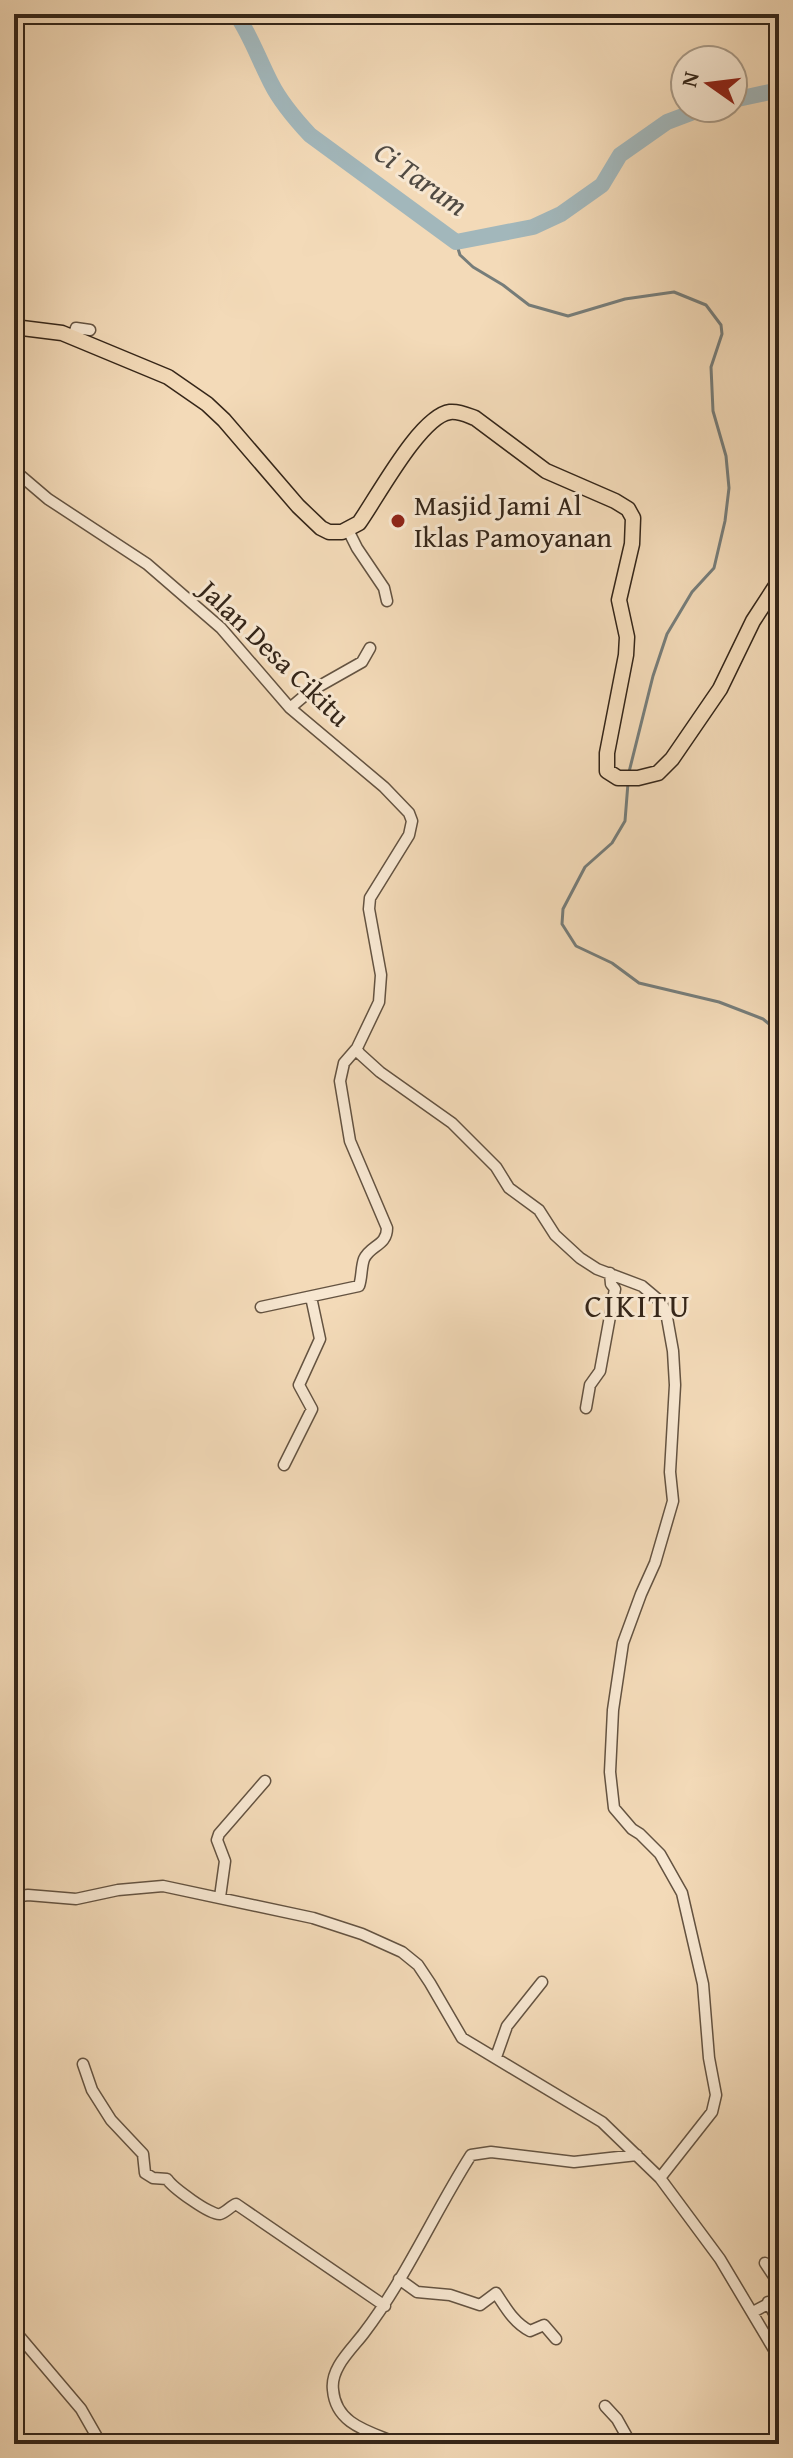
<svg xmlns="http://www.w3.org/2000/svg" width="793" height="2458" font-family="'Gentium Book Plus',serif">
	<style>
		.lines { fill: none; stroke-linecap: round; stroke-linejoin: round }
		.stream { stroke: #767d7a; stroke-width: 3 }
		.river { stroke: #a2b7bb; stroke-width: 16 }
		.minor-casing { stroke: #645341; stroke-width: 13 }
		.major-casing { stroke: #352619; stroke-width: 17 }
		.minor { stroke: #f7e7d1; stroke-width: 10 }
		.major { stroke: #f3dab8; stroke-width: 14 }
		.poi-dot { fill: #8f2418; stroke: #f7e7d1; stroke-width: 3 }
		.labels { text-anchor: middle; stroke-width: 6; stroke-linejoin: round; paint-order: stroke }
		.poi-label { font-size: 28px; fill: #352619; stroke: #f7e7d1; text-anchor: start }
		.street-label { font-size: 28px; fill: #352619; stroke: #f7e7d1 }
		.water-label { font-size: 30px; font-style: italic; fill: #504a42; stroke: #f7e7d1 }
		.quarter-label { font-size: 32px; letter-spacing: 2px; fill: #352619; stroke: #f7e7d1 }
	</style>
	<rect width="100%" height="100%" fill="#f3dab8"/>
	<filter id="stains"><feTurbulence type="fractalNoise" baseFrequency=".0025" numOctaves="4"/><feColorMatrix values="0 0 0 0 .2 0 0 0 0 .09 0 0 0 0 .02 0 0 0 .5 -.17"/></filter>
	<radialGradient id="worn" r=".72"><stop offset=".6" stop-color="#630" stop-opacity="0"/><stop offset="1" stop-color="#630" stop-opacity=".3"/></radialGradient>
	<g class="lines">
		<path class="stream" d="M 456,242 L 460,255 L 473,267 L 503,285 L 529,305 L 568,316 L 625,299 L 674,292 L 706,305 L 721,325 L 722,334 L 711,367 L 713,411 L 726,456 L 729,488 L 725,521 L 714,568 L 692,592 L 667,634 L 653,676 L 629,772
			M 628,783 L 625,821 L 612,843 L 585,867 L 563,909 L 562,924 L 576,946 L 612,963 L 639,983 L 719,1002 L 763,1019 L 779,1032
			M 779,1773 L 774,1795 L 779,1817"/>
		<path class="river" d="M 236,14 C 251,36 259,60 271,83 C 281,103 295,119 310,135 L 456,242 L 533,227 L 561,214 L 602,185 L 620,155 L 667,122 L 704,108
			M 733,100 L 779,90"/>
		<defs>
			<path id="minor" d="M 73,336 L 76,328 L 90,330
				M 14,470 L 48,499 L 147,564 L 221,628 L 290,708 L 384,787 L 409,813 L 412,821 L 409,835 L 370,898 L 369,909 L 381,975 L 379,1002 L 357,1048 L 344,1063 L 340,1081 L 350,1141 L 387,1228 C 387,1246 370,1245 364,1259 C 361,1267 362,1278 359,1286 L 261,1307
				M 348,530 L 357,548 L 384,588 L 387,601
				M 290,708 L 309,692 L 362,662 L 370,648
				M 357,1048 L 359,1053 L 380,1072 L 452,1123 L 496,1167 L 509,1188 L 539,1210 L 555,1235 L 580,1258 L 597,1269 L 642,1286 L 661,1302 L 666,1312 L 673,1351 L 675,1385 L 670,1472 L 673,1501 L 655,1563 L 641,1594 L 623,1643 L 613,1710 L 610,1772 L 614,1808 L 632,1829 L 640,1834 L 660,1854 L 682,1893 L 703,1984 L 709,2058 L 716,2095 L 712,2112 L 660,2178
				M 586,1408 L 590,1385 L 600,1371 L 615,1289 L 611,1284 L 610,1273
				M 284,1465 L 312,1409 L 299,1385 L 320,1339 L 311,1297
				M 14,1897 L 28,1895 L 76,1899 L 118,1890 L 163,1886 L 313,1918 L 362,1934 L 402,1952 L 418,1965 L 430,1983 L 462,2038 L 602,2122 L 660,2178 L 720,2259 L 779,2358
				M 220,1897 L 225,1861 L 217,1840 L 219,1834 L 265,1781
				M 496,2057 L 507,2026 L 542,1982
				M 83,2064 L 92,2090 L 111,2120 L 143,2154 L 145,2173 L 153,2178 L 167,2179 C 172,2187 211,2216 220,2214 C 225,2213 231,2206 236,2204 L 385,2306
				M 765,2263 L 779,2284
				M 399,2279 L 417,2292 L 450,2295 L 480,2305 L 496,2293 C 506,2308 514,2323 530,2331 L 544,2325 L 556,2339
				M 768,2302 L 779,2323
				M 753,2312 L 779,2298
				M 14,2330 L 81,2409 L 101,2444
				M 14,2403 L 17,2410 L 14,2416
				M 605,2406 L 617,2419 L 631,2444
				M 399,2444 C 372,2432 336,2426 333,2390 C 330,2368 352,2349 364,2333 C 406,2278 434,2213 471,2155 L 491,2152 L 574,2162 L 637,2155"/>
			<path id="major" d="M 14,327 L 62,333 L 168,377 L 207,404 L 224,420 L 298,506 L 321,528 L 329,532 L 342,532 L 359,523 C 377,498 420,416 450,412 C 459,411 467,415 475,418 L 546,471 L 615,501 L 628,509 L 633,518 L 632,544 L 619,600 L 627,637 L 626,655 L 607,753 L 607,771 L 618,778 L 638,778 L 658,773 L 672,759 L 720,689 L 753,621 L 779,581"/>
		</defs>
		<use href="#minor" class="minor-casing"/>
		<use href="#major" class="major-casing"/>
		<use href="#minor" class="minor"/>
		<use href="#major" class="major"/>
	</g>
	<circle class="poi-dot" cx="398" cy="521" r="8"/>
	<g class="labels">
		<g class="poi-label">
			<text x="414" y="515">Masjid Jami Al<tspan x="414" dy="32">Iklas Pamoyanan</tspan></text>
		</g>
		<g class="street-label">
			<text transform="translate(275 653) rotate(44)" y="10">Jalan Desa Cikitu</text>
		</g>
		<g class="water-label">
			<text transform="translate(421 179) rotate(35)" y="10">Ci Tarum</text>
		</g>
		<g class="quarter-label">
			<text x="638" y="1317">CIKITU</text>
		</g>
	</g>
	<rect width="793" height="2458" fill="none" stroke="#f3dab8" stroke-width="48"/>
	<rect x="16" y="16" width="761" height="2426" fill="none" stroke="#352619" stroke-width="4"/>
	<rect x="24" y="24" width="745" height="2410" fill="none" stroke="#352619" stroke-width="2"/>
	<g transform="translate(709 84) rotate(284)"><circle r="38" fill="#f7e7d1" stroke="#a99a87" stroke-width="2"/>
	<path d="M0-6L14 30L0 20L-14 30Z" fill="#8f2418"/>
	<text y="-12" font-size="22" font-weight="bold" text-anchor="middle" fill="#352619">N</text>
	</g>
	<rect width="100%" height="100%" filter="url(#stains)"/>
	<rect width="100%" height="100%" fill="url(#worn)"/>
</svg>
